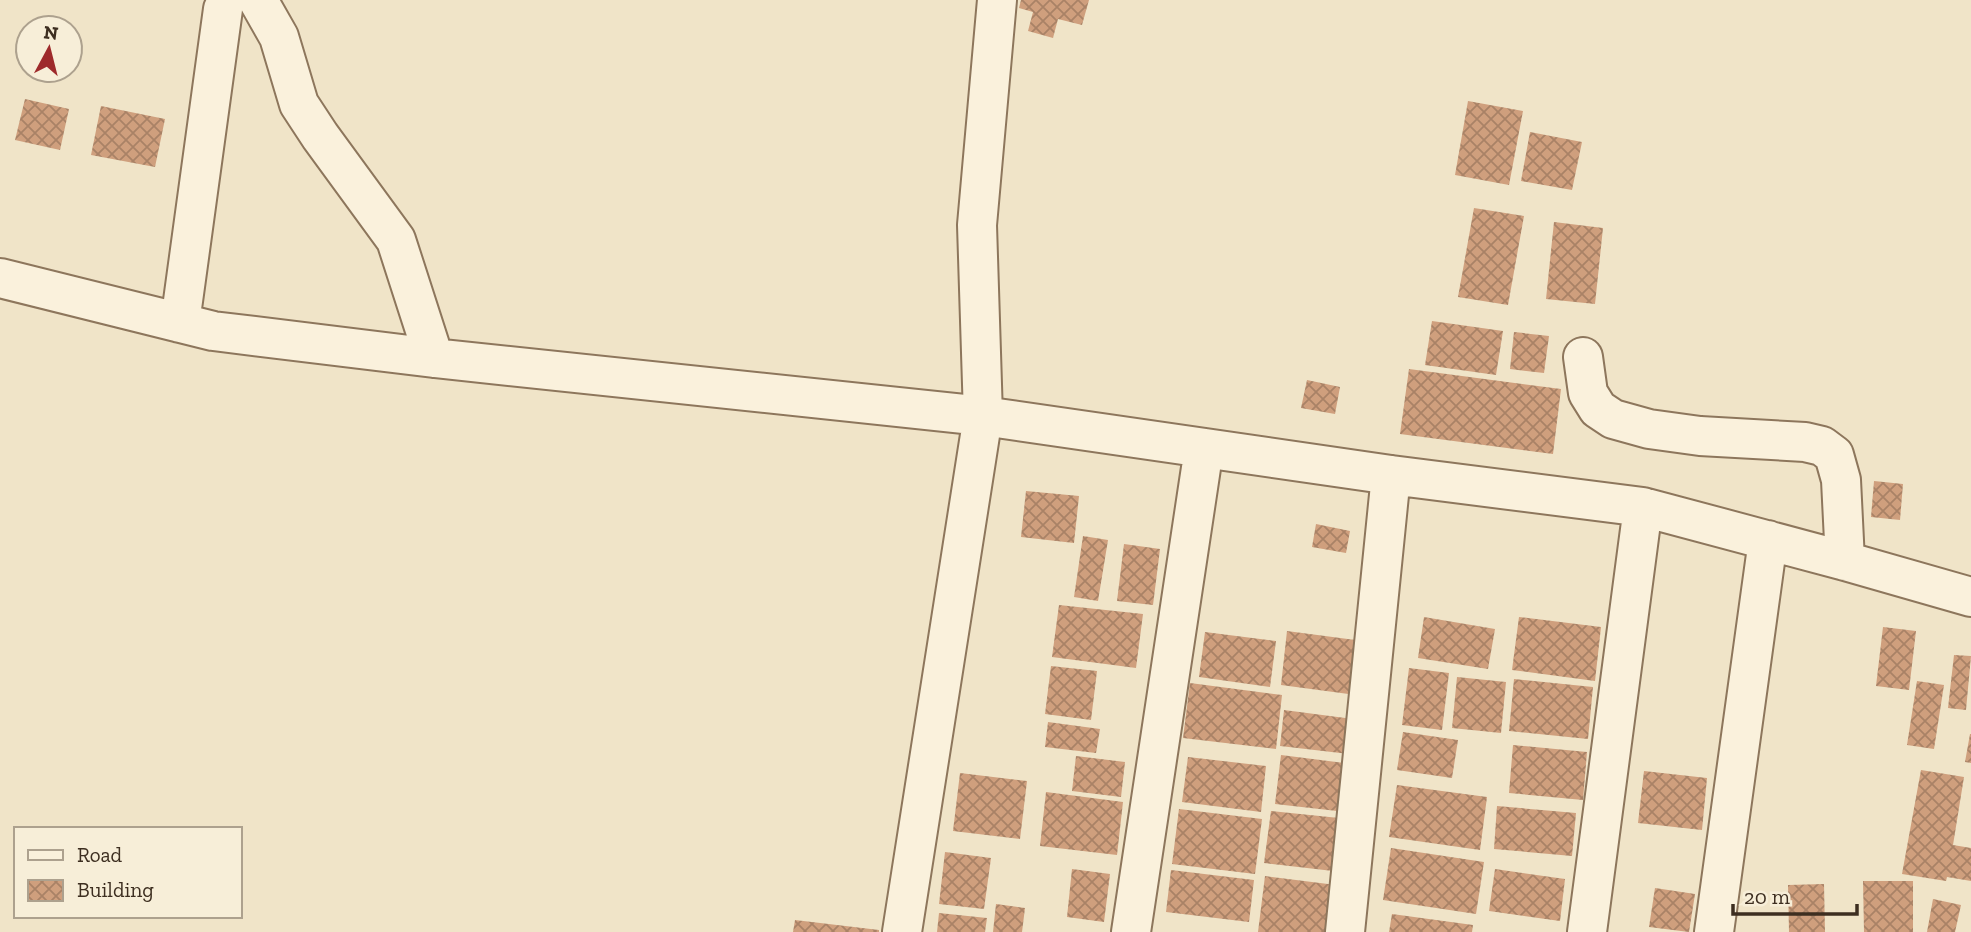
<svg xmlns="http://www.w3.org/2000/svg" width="1971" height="932" font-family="'Zilla Slab',serif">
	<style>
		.building { fill: url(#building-cross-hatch) }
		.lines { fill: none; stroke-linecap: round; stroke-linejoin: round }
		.minor-casing { stroke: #8d765c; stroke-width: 42 }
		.minor { stroke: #faf1dc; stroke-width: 38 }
	</style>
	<defs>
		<pattern id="building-cross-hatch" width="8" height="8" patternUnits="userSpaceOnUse" patternTransform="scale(1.75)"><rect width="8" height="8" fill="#cf9f7d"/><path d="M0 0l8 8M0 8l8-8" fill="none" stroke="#a98266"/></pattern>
	</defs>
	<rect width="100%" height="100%" fill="#f0e4c8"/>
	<path class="building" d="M 1021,0 L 1089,0 L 1082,25 L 1058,19 L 1053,38 L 1028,31 L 1033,12 L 1019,8 Z
		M 25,99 L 69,109 L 60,150 L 15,140 Z
		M 1468,101 L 1523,111 L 1509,185 L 1455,175 Z
		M 101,106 L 165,119 L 155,167 L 91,155 Z
		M 1530,132 L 1582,142 L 1572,190 L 1521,181 Z
		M 1474,208 L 1524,216 L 1508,305 L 1458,297 Z
		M 1554,222 L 1603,228 L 1595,304 L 1546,299 Z
		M 1432,321 L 1503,331 L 1496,375 L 1425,365 Z
		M 1514,332 L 1549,336 L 1544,373 L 1510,369 Z
		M 1409,369 L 1561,389 L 1553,454 L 1400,434 Z
		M 1307,380 L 1340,387 L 1335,414 L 1301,408 Z
		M 1874,481 L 1903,484 L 1900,520 L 1871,517 Z
		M 1026,491 L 1079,496 L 1074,543 L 1021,537 Z
		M 1316,524 L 1350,531 L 1346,553 L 1312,547 Z
		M 1083,536 L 1108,540 L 1098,601 L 1074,597 Z
		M 1124,544 L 1160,549 L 1153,605 L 1117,601 Z
		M 1059,605 L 1143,614 L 1136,668 L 1052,657 Z
		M 1424,617 L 1495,629 L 1488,669 L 1418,658 Z
		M 1519,617 L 1601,627 L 1595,681 L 1512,670 Z
		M 1883,627 L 1916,631 L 1909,690 L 1876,686 Z
		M 1287,631 L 1363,641 L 1356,695 L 1281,685 Z
		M 1205,632 L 1276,641 L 1270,687 L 1199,677 Z
		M 1954,655 L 1971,656 L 1966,710 L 1948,708 Z
		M 1051,666 L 1097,671 L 1091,720 L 1045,714 Z
		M 1409,668 L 1449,673 L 1442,730 L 1402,725 Z
		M 1457,677 L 1506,682 L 1501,733 L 1452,728 Z
		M 1514,679 L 1593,687 L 1588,739 L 1509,731 Z
		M 1917,681 L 1944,685 L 1934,749 L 1907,745 Z
		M 1190,683 L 1282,695 L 1276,749 L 1183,738 Z
		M 1284,710 L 1353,719 L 1349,754 L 1280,746 Z
		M 1048,722 L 1100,729 L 1096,753 L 1045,747 Z
		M 1403,732 L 1458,740 L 1452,778 L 1397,770 Z
		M 1970,734 L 1971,734 L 1971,763 L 1965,762 Z
		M 1513,745 L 1587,752 L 1583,800 L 1509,793 Z
		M 1281,755 L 1352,764 L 1346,812 L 1275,804 Z
		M 1076,756 L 1125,762 L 1121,797 L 1072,791 Z
		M 1188,757 L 1266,766 L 1261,812 L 1182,802 Z
		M 1921,770 L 1964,777 L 1953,845 L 1971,848 L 1971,881 L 1947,877 L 1946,881 L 1902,874 Z
		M 1644,771 L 1707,778 L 1702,830 L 1638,823 Z
		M 960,773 L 1027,781 L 1020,839 L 953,831 Z
		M 1397,785 L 1487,797 L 1480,850 L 1389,837 Z
		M 1046,792 L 1123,802 L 1117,855 L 1040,846 Z
		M 1497,806 L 1576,813 L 1572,856 L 1494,849 Z
		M 1179,809 L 1262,819 L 1255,874 L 1172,864 Z
		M 1271,811 L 1339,818 L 1333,871 L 1264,863 Z
		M 1391,848 L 1484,862 L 1476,914 L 1383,900 Z
		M 945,852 L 991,858 L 984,909 L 939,904 Z
		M 1072,869 L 1110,874 L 1104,922 L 1067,917 Z
		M 1495,869 L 1565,879 L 1560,921 L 1489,911 Z
		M 1171,870 L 1254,880 L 1249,922 L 1166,912 Z
		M 1265,876 L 1336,885 L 1330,932 L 1258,932 Z
		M 1863,881 L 1913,881 L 1913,932 L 1864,932 Z
		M 1824,884 L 1825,932 L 1789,932 L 1788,885 Z
		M 1655,888 L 1695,894 L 1689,932 L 1649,927 Z
		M 1933,899 L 1961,905 L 1955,932 L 1927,932 Z
		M 996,904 L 1025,908 L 1022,932 L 993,932 Z
		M 939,913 L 987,918 L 985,932 L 937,932 Z
		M 1392,914 L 1473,925 L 1472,932 L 1389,932 Z
		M 795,920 L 879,930 L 879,932 L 793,932 Z"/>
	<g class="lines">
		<defs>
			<path id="minor" d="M 258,0 L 279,37 L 299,104 L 320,136 L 396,240 L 434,358
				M 0,278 L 213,331 L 434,358 L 983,416 L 1391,475 L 1643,507 L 1845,561 L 1971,597
				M 180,323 L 223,9
				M 1583,357 L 1588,393 L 1598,409 L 1613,419 L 1649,429 L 1700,436 L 1805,442 L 1822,446 L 1834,455 L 1841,480 L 1845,561
				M 902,932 L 983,416 L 977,225 L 997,0
				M 1131,932 L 1204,448
				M 1345,932 L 1391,475
				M 1587,932 L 1643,507
				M 1714,932 L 1768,540"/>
		</defs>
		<use href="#minor" class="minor-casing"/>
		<use href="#minor" class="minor"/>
	</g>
	<rect x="14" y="827" width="228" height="91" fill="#f7eed8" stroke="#ada18e" stroke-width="2"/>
	<rect x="28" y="850" width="35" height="10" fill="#faf1dc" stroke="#ada18e" stroke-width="2"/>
	<text x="77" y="862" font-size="21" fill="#3d2e20">Road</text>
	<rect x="28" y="880" width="35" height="21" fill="url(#building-cross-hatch)" stroke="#ada18e" stroke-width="2"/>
	<text x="77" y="897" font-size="21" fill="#3d2e20">Building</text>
	<g transform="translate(49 49) rotate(7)"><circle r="33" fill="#f7eed8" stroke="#ada18e" stroke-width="2"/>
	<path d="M0-5L12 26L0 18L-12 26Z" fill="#9e2a2b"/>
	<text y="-10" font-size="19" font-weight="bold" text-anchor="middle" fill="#3d2e20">N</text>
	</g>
	<path d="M1733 904v10h124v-10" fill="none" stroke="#3d2e20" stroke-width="3.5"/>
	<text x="1744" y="904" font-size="21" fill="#3d2e20" stroke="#f7eed8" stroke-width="5" paint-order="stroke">20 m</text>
</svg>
